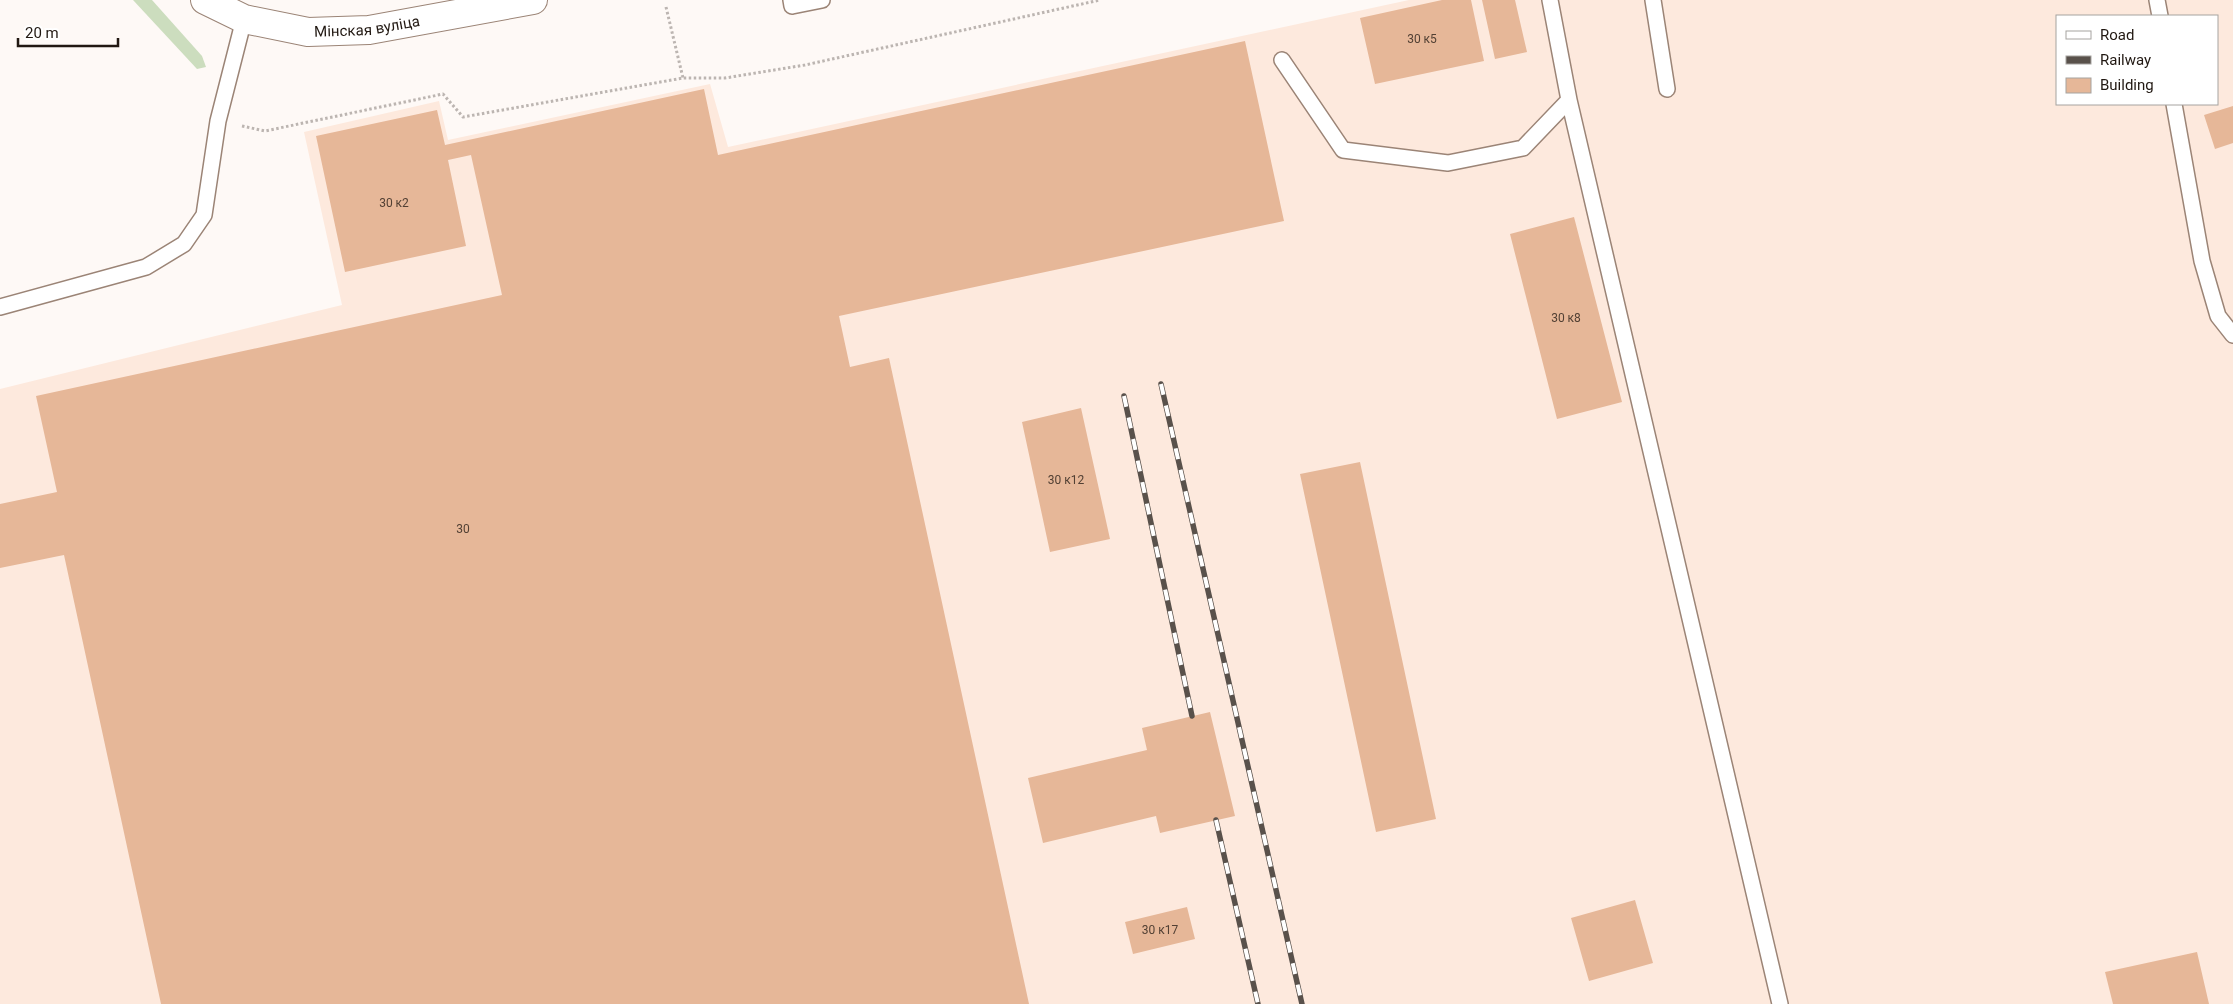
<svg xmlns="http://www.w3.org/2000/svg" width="2233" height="1004" font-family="Roboto,sans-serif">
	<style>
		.built { fill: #fde9dd; fill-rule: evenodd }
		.green { fill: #ccddbe }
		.building { fill: #e6b798 }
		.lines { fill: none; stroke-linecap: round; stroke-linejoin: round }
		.service-casing { stroke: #9b8476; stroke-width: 18 }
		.secondary-casing { stroke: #9b8476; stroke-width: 30 }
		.path { stroke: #bcb5b1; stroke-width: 3; stroke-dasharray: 2.5 2.5; stroke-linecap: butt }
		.service { stroke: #fff; stroke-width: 15 }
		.secondary { stroke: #fff; stroke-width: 28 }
		.rail-casing { stroke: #59514b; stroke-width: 5.5 }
		.rail { stroke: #fff; stroke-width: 4; stroke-dasharray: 11; stroke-linecap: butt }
		.labels { text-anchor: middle; stroke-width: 5; stroke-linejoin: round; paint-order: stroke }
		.number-label { font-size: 12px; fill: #524034 }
		.street-label { font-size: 15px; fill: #211812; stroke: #fff }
	</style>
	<rect width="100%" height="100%" fill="#fef9f6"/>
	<path class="built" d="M 1409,0 L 2233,0 L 2233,1004 L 0,1004 L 0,389 L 342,305 L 304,132 L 439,101 L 448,140 L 710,84 L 728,147 ZM 2057,16 L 2217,16 L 2217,104 L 2057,104 Z"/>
	<path class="green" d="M 133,0 L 152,0 L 202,56 L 206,67 L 197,69 Z"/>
	<path class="building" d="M 1442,0 L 1471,0 L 1484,61 L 1375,84 L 1360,18 Z
		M 1482,0 L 1515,0 L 1527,52 L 1495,59 Z
		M 1245,41 L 1284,221 L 839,316 L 850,367 L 889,358 L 1029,1004 L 161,1004 L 64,555 L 0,568 L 0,504 L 57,492 L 36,396 L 502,295 L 471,155 L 448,160 L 466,246 L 345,272 L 316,136 L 437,110 L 445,145 L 704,89 L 718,155 Z
		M 2233,106 L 2233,143 L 2215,149 L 2204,115 Z
		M 1574,217 L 1622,402 L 1557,419 L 1510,234 Z
		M 1081,408 L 1110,539 L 1050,552 L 1022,422 Z
		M 1360,462 L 1436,819 L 1376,832 L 1300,474 Z
		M 1210,712 L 1235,816 L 1160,833 L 1156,816 L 1043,843 L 1028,778 L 1147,750 L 1142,728 Z
		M 1635,900 L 1653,963 L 1589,981 L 1571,918 Z
		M 1187,907 L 1195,939 L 1133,954 L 1125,922 Z
		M 2197,952 L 2209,1004 L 2113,1004 L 2105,972 Z"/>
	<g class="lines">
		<defs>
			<path id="service" d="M 791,0 L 792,6 L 822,0
				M 1653,0 L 1667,89
				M 2157,0 L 2160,16
				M 1282,60 L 1343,150 L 1448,163 L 1523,148 L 1569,100 L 1550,0
				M 1569,100 L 1780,1004
				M 2174,104 L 2202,261 L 2218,316 L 2233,335
				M 0,307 L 146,267 L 184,244 L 204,215 L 218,121 L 244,19"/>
			<g id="secondary">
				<path id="s1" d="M 205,0 L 244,19 L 308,32 L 369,30 L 533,0"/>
			</g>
		</defs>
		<use href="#service" class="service-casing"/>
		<use href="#secondary" class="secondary-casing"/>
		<path class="path" d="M 666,7 L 683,78
			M 242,126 L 265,131 L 443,94 L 463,117 L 683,78 L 725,78 L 805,65 L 1100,0"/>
		<use href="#service" class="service"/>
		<use href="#secondary" class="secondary"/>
		<defs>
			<path id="rail" d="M 1161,384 L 1302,1004
				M 1124,396 L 1192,716
				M 1216,820 L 1258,1004"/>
		</defs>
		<use href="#rail" class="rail-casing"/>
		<use href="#rail" class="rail"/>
	</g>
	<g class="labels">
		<g class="number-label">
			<text x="1422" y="43">30 к5</text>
			<text x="394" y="207">30 к2</text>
			<text x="1566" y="322">30 к8</text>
			<text x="1066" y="484">30 к12</text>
			<text x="463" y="533">30</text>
			<text x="1160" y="934">30 к17</text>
		</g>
		<g class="street-label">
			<text dy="5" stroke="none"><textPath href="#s1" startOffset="168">Мінская вуліца</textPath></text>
		</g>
	</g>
	<rect x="2056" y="15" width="162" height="90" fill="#ffffff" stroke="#a6a3a0"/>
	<rect x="2066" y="31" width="25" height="8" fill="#ffffff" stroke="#a6a3a0"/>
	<text x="2100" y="40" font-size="15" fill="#211812">Road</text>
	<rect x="2066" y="56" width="25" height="8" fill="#59514b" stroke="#a6a3a0"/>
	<text x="2100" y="65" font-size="15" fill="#211812">Railway</text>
	<rect x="2066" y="78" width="25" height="15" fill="#e6b798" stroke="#a6a3a0"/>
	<text x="2100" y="90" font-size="15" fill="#211812">Building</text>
	<path d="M18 38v8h100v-8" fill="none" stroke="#211812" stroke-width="2.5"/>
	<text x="25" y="38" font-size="15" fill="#211812" stroke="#ffffff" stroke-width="4" paint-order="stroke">20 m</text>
</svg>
